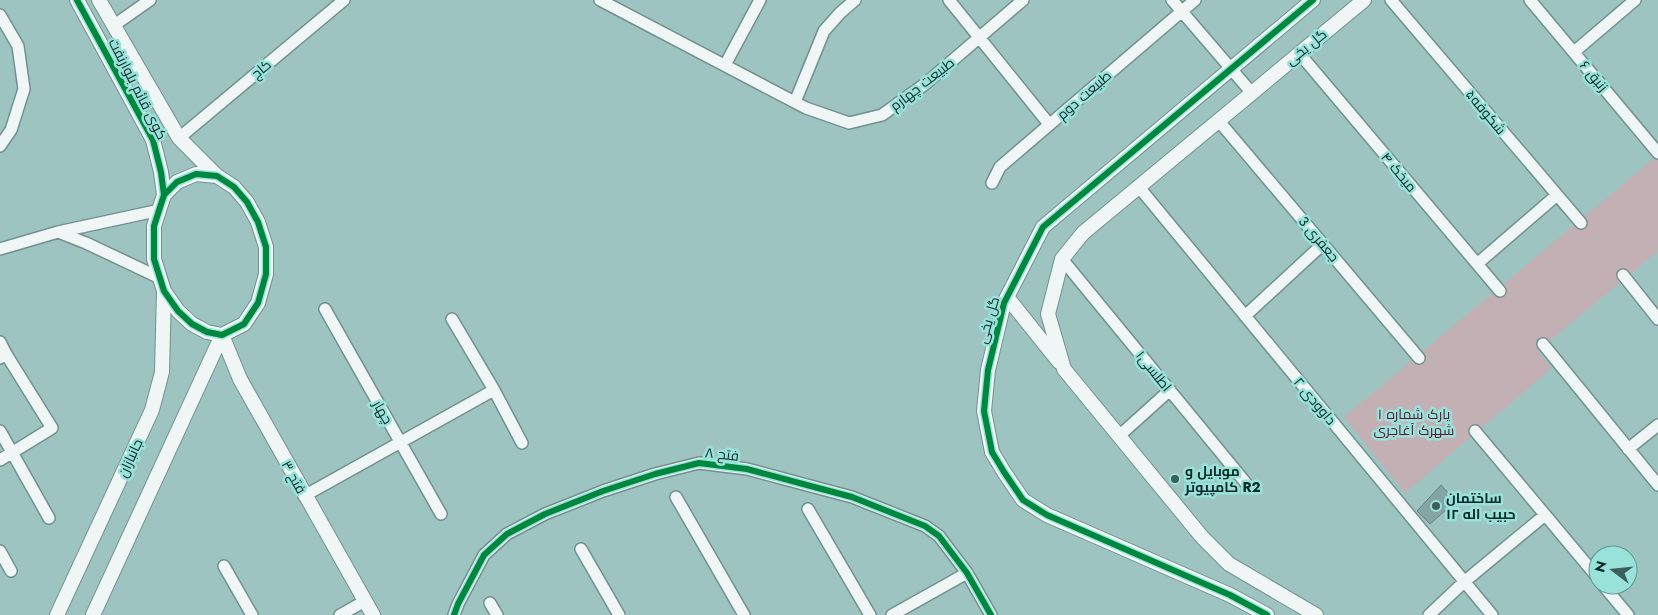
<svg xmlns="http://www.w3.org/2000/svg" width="1658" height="615" font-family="Jost,Cairo,sans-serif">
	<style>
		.green { fill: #c2b0b4 }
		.building { fill: #85a5a4; stroke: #658686 }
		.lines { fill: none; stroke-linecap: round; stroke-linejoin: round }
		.minor-casing { stroke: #72918e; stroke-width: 14 }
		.tertiary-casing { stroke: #72918e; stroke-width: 16 }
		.minor { stroke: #f0f6f6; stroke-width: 11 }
		.tertiary { stroke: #f0f6f6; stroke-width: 14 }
		.cycleway-casing { stroke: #99e2da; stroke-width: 9 }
		.cycleway { stroke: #00873e; stroke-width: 6 }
		.poi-dot { fill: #3c5f5b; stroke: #99e2da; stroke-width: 2 }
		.labels { text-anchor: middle; stroke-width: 5; stroke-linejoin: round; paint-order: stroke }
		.street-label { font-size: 14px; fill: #082825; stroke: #99e2da }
		.park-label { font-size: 14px; fill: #61132c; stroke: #99e2da }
		.poi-label { font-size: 14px; font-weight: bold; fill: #082825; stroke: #99e2da; text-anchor: start }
	</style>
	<rect width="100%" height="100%" fill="#9dc4c0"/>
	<path class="green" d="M 1658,155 L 1658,251 L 1553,338 L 1539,353 L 1552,368 L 1405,493 L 1344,417 Z"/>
	<path class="building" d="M 1441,485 L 1456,501 L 1430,524 L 1417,511 Z"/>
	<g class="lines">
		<defs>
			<path id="minor" d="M 600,0 L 806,108 L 849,123 L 882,115 L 925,84 L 1023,0
				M 949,0 L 1049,124
				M 1172,0 L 1251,92
				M 1391,0 L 1581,223
				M 1530,0 L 1658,153
				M 0,15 L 18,46 L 24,89 L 11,130 L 0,146
				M 113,26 L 150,0
				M 1574,52 L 1635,0
				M 1299,53 L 1500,291
				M 725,65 L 760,0
				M 795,102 L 824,31 L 840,13 L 855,0
				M 1218,120 L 1419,358
				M 179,138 L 344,0
				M 992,183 L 1000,167 L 1195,0
				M 1138,186 L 1492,615
				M 58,232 L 86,243 L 160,278
				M 0,249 L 58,232 L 160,210
				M 1062,259 L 1245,482
				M 1477,264 L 1557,195
				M 1623,275 L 1658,319
				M 325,309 L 441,514
				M 1245,316 L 1323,244
				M 0,342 L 6,354
				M 1543,344 L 1658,485
				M 0,358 L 6,354 L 52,428 L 0,460
				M 494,390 L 522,443
				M 0,431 L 49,518
				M 1475,431 L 1598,578
				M 1119,436 L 1170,390
				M 1628,449 L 1658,425
				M 304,496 L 494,390 L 452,319
				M 676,497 L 744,615
				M 808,509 L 870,615
				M 581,549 L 619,615
				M 0,551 L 11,571
				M 224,566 L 252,615
				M 1603,585 L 1628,615
				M 490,603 L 497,615
				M 340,615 L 365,601
				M 454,615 L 458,604 L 484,555 L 507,534 L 545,514 L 603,491 L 655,474 L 699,463 L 747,469 L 818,488 L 852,497 L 925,526 L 939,536 L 967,573 L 991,615
				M 892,615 L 967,573
				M 1429,615 L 1464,582 L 1545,515"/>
			<path id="tertiary" d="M 77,0 L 153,140 L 161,172 L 164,195 L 154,226 L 154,259 L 164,291 L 178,311 L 192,324 L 207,332 L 222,335 L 244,324 L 258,303 L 266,274 L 266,247 L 258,222 L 247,202 L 234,187 L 217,176 L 196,174 L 177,182 L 164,195
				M 99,0 L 179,138 L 217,176
				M 1007,297 L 1059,362
				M 222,335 L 240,379 L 373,615
				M 57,615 L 152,410 L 162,372 L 164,291
				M 93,615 L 222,335
				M 1267,615 L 1230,595 L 1047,515 L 1023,500 L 1004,472 L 992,452 L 984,411 L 988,370 L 1004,303 L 1043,227 L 1313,0
				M 1316,615 L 1229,564 L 1202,537 L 1064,369 L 1048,314 L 1062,259 L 1083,233 L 1364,0"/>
		</defs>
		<use href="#minor" class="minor-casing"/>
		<use href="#tertiary" class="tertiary-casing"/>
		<use href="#minor" class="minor"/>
		<use href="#tertiary" class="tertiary"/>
		<defs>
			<path id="cycleway" d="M 77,0 L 153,140 L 161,172 L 164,195 L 154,226 L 154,259 L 164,291 L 178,311 L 192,324 L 207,332 L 222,335 L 244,324 L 258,303 L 266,274 L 266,247 L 258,222 L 247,202 L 234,187 L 217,176 L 196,174 L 177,182 L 164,195
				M 454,615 L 458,604 L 484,555 L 507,534 L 545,514 L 603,491 L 655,474 L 699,463 L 747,469 L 818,488 L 852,497 L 925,526 L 939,536 L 967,573 L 991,615
				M 1267,615 L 1230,595 L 1047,515 L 1023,500 L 1004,472 L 992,452 L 984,411 L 988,370 L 1004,303 L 1043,227 L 1313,0"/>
		</defs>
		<use href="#cycleway" class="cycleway-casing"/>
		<use href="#cycleway" class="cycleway"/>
	</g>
	<g class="poi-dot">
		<circle cx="1175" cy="479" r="5"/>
		<circle cx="1436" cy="506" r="5"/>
	</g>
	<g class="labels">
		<g class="street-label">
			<text transform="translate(1306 47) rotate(-39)" y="5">گل یخی</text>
			<text transform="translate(261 69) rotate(-40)" y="5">کاج</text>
			<text transform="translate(1594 76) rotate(50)" y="5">زنبق ۶</text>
			<text transform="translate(922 84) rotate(-38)" y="5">طبیعت چهارم</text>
			<text transform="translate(138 89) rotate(63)" y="5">کوی قائم بلوارنفت</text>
			<text transform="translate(1084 95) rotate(-41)" y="5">طبیعت دوم</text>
			<text transform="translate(1486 112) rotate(50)" y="5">شکوفه۵</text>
			<text transform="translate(1399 172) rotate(50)" y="5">میخک ۴</text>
			<text transform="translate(1319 239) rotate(50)" y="5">3 جعفری</text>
			<text transform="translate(988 320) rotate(-74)" y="5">گل یخی</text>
			<text transform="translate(1154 371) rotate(51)" y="5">اطلسی۱</text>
			<text transform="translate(1315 401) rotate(50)" y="5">داوودی ۲</text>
			<text transform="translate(383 412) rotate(60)" y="5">چهار</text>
			<text transform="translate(722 454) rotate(6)" y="5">فتح ۸</text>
			<text transform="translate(130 458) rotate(-65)" y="5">جانبازان</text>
			<text transform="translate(294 477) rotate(61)" y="5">فتح ۳</text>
		</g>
		<g class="park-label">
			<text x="1414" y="419">پارک شماره ۱<tspan x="1414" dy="16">شهرک آغاجری</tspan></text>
		</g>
		<g class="poi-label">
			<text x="1185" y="476">موبایل و<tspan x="1185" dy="16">کامپیوتر R2</tspan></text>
			<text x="1446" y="503">ساختمان<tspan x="1446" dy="16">حبیب اله ۱۲</tspan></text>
		</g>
	</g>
	<g transform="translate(1613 570) rotate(286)"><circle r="24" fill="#99e2da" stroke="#5f9892"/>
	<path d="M0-4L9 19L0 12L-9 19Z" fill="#3c5f5b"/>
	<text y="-8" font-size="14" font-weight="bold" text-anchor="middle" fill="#082825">N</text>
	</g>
</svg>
